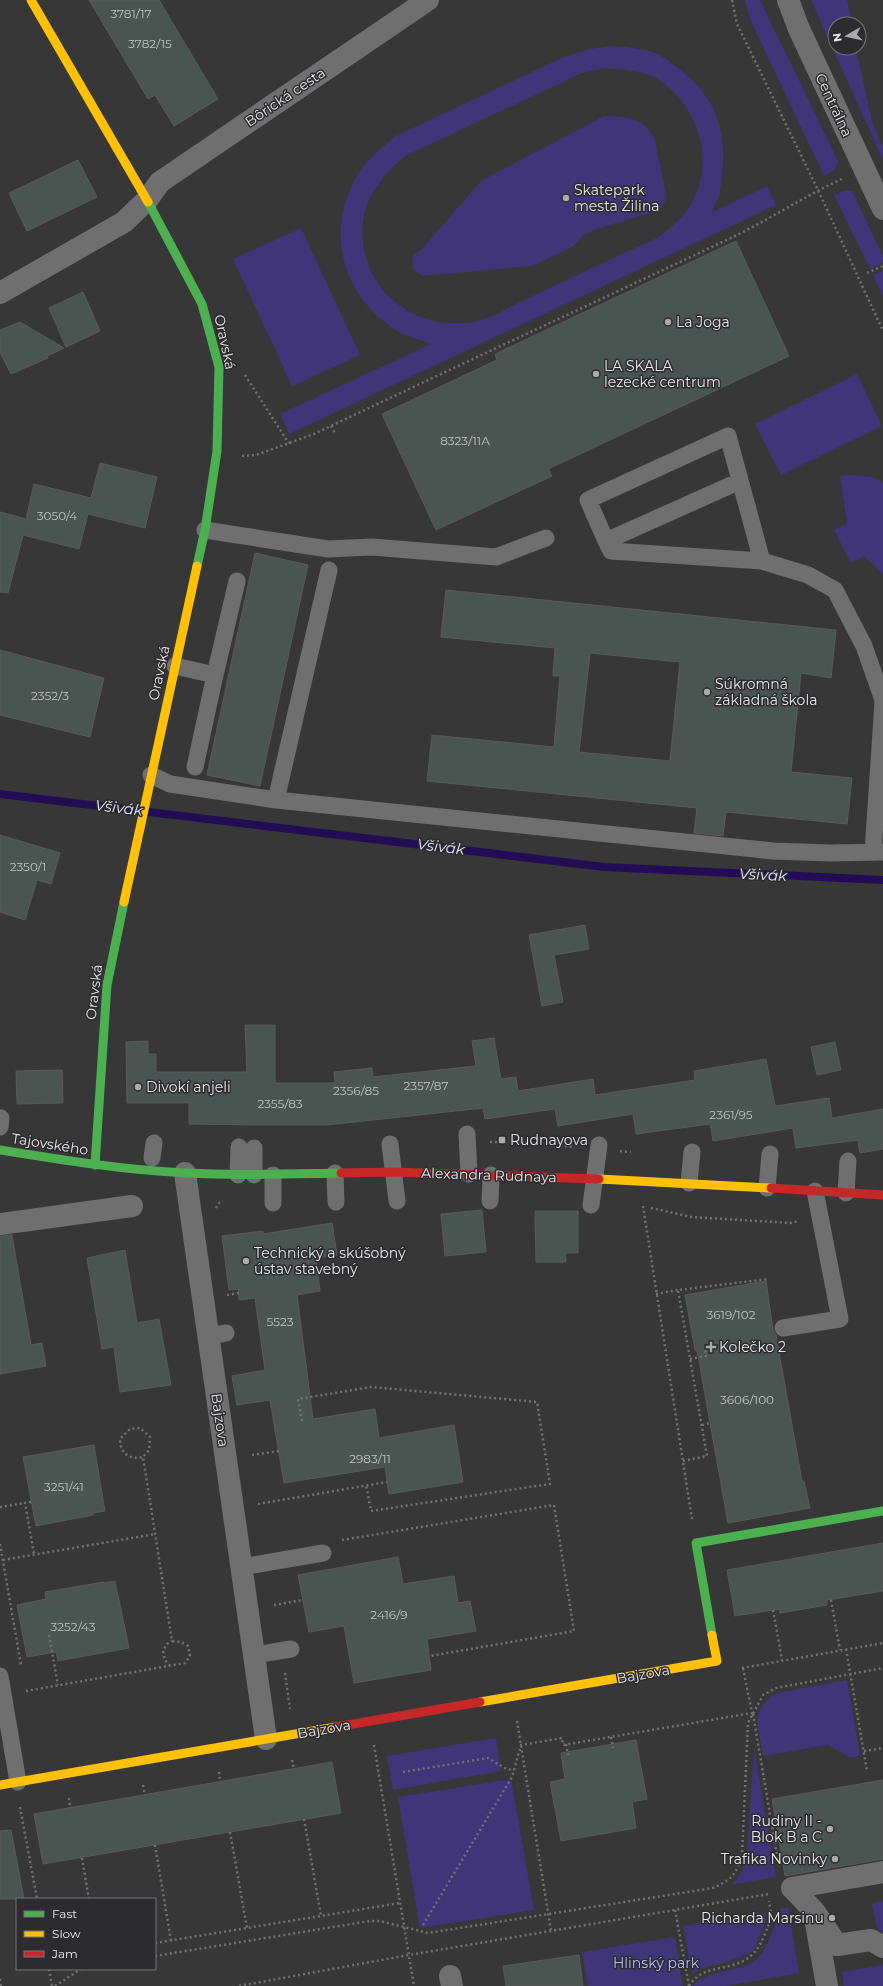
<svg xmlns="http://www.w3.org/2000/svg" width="883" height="1986" font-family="Montserrat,sans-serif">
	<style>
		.green { fill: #403578; fill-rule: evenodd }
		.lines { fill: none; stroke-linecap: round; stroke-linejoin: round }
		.stream { stroke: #220d54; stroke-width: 8 }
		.building { fill: #4a5450; stroke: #595a59; fill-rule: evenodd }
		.path { stroke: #727272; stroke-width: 2.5; stroke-dasharray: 2 3; stroke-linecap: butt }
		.lane { stroke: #6f6f6f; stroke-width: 17 }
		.street { stroke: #6f6f6f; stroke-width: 22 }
		.fast { stroke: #4caf50; stroke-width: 9 }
		.slow { stroke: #ffc107; stroke-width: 9 }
		.jam { stroke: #c62828; stroke-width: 9 }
		.poi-dot { fill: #aaaaab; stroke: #2c2c2e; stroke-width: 1.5 }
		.labels { text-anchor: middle; stroke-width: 3; stroke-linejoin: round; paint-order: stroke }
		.number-label { font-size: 12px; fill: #c0c3c4 }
		.street-label { font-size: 14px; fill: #e8e8ea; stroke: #2c2c2e }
		.poi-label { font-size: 14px; fill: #e8e8ea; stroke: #2c2c2e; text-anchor: start }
		.park-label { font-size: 14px; fill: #bbb8fa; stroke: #2c2c2e }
		.water-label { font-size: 15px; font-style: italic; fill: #e2e2f8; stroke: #2c2c2e }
	</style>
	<rect width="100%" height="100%" fill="#373737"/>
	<path class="green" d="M 745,0 L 760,0 L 838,161 L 835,170 L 824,176 L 750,19 Z
		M 811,0 L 847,0 L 852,24 L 835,24 L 835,48 L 856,48 L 872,122 L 883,146 L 883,160 Z
		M 610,46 C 625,47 640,48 655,53 C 665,57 675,65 683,72 C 717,100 727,132 722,175 C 721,182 721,190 719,196 C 717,202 714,207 711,213 L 767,186 L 776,205 L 289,434 L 280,414 L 431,344 C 420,339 407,337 397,331 C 341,295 323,229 360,171 C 369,158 382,148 394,137 L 564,57 L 590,49 ZM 604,68 C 619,69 634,70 649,75 C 658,78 667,86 674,92 C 702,121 711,162 694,199 C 686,215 673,226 659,237 C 616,257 573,277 530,297 C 515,304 494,317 478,321 C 428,332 376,304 365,253 C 355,211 375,182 405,156 L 582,73 Z
		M 604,116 C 628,117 642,116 655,140 L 666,195 C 666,202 663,206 657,211 L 596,229 L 582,236 L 574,246 L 532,266 L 423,276 L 413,269 L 412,262 L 413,255 L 421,250 L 481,181 Z
		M 843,191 L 852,191 L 883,256 L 883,263 L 870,269 L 834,195 Z
		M 301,228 L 360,355 L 292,386 L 233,259 Z
		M 883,271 L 883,296 L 873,275 Z
		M 857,374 L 882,426 L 781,475 L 755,424 Z
		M 853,475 L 871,477 L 883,482 L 883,574 L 864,556 L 851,563 L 834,530 L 847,523 L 840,476 Z
		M 847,1680 L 860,1756 L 851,1758 L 828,1745 L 763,1756 C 759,1728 748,1710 777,1693 Z
		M 496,1738 L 501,1771 L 393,1790 L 387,1756 Z
		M 754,1747 L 776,1877 L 731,1885 C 741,1876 744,1868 747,1855 Z
		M 511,1779 L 534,1910 L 420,1928 L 398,1797 Z
		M 883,1901 L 883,1932 L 877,1928 L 872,1903 Z
		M 788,1907 L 799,1973 L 726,1986 L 693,1986 C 707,1968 741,1974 758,1958 C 768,1948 775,1923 781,1909 Z
		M 757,1912 L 765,1914 L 766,1921 L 753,1951 L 739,1958 L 700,1969 L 692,1974 L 683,1926 Z
		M 675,1937 L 683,1986 L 588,1986 L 582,1952 Z
		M 883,1965 L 883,1986 L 844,1986 L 842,1972 Z"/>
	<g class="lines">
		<path class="stream" d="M 0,794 L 604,867 L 883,880"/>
	</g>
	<path class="building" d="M 89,0 L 159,0 L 218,99 L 174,126 L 155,95 L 148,99 Z
		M 78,160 L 97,197 L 27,231 L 9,193 Z
		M 736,241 L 789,356 L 548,469 L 552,476 L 436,530 L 382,414 L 497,360 L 495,354 Z
		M 83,292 L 100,331 L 66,347 L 49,308 Z
		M 20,322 L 64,348 L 47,356 L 48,358 L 11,374 L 0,352 L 0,330 Z
		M 100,463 L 157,477 L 145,528 L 88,514 L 79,549 L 23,535 L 8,593 L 0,592 L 0,512 L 26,519 L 34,484 L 91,498 Z
		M 255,553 L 308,565 L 260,786 L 207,775 Z
		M 446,590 L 836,630 L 831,678 L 801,673 L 791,772 L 852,778 L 847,824 L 726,812 L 723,836 L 694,833 L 697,808 L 427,781 L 432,735 L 554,747 L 560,676 L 553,676 L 555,648 L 441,637 ZM 590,653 L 680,662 L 670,761 L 579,752 Z
		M 0,650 L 104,678 L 90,737 L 0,715 Z
		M 0,835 L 60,853 L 51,884 L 37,880 L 25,920 L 0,912 Z
		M 585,925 L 589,949 L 554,955 L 563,1002 L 542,1006 L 529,935 Z
		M 245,1025 L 275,1025 L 275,1083 L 335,1083 L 334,1072 L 372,1068 L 373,1077 L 476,1066 L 472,1041 L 494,1038 L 501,1079 L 516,1077 L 518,1091 L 593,1079 L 595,1095 L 695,1080 L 694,1071 L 766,1059 L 775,1106 L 829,1098 L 832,1118 L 883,1109 L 883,1149 L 860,1153 L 858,1140 L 796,1148 L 793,1128 L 713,1141 L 710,1124 L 636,1134 L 633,1114 L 558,1126 L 555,1109 L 485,1119 L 483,1108 L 327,1125 L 259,1125 L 189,1124 L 189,1103 L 127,1103 L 126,1042 L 148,1041 L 148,1054 L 156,1054 L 156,1072 L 247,1072 Z
		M 835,1042 L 841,1070 L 817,1075 L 811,1047 Z
		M 62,1070 L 63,1103 L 17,1104 L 16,1071 Z
		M 482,1210 L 486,1252 L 445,1256 L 441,1214 Z
		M 535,1211 L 578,1211 L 578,1253 L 565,1253 L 566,1262 L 536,1262 Z
		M 332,1223 L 337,1255 L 316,1258 L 320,1291 L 297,1295 L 313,1419 L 375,1409 L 379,1438 L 454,1425 L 463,1482 L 389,1494 L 385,1467 L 284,1483 L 270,1400 L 237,1405 L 232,1376 L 265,1370 L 255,1298 L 239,1300 L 238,1289 L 229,1290 L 222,1236 L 263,1231 L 263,1234 Z
		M 12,1235 L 31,1345 L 42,1343 L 46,1366 L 0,1374 L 0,1236 Z
		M 125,1250 L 137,1323 L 159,1319 L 171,1385 L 120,1392 L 114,1347 L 102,1349 L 87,1258 Z
		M 766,1281 L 773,1330 L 776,1335 L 802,1481 L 804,1481 L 810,1508 L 728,1523 L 697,1350 L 695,1350 L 685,1295 Z
		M 94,1445 L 105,1511 L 93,1513 L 93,1515 L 36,1526 L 23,1457 Z
		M 883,1543 L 883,1591 L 827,1600 L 827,1605 L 780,1613 L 779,1609 L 735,1616 L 727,1570 Z
		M 398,1557 L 403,1584 L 454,1576 L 458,1603 L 470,1601 L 476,1631 L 427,1639 L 431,1670 L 354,1683 L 344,1626 L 309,1632 L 298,1575 Z
		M 115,1581 L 129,1648 L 58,1661 L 56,1652 L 27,1657 L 17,1605 L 46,1599 L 45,1592 L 104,1582 L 104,1583 Z
		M 636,1740 L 647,1799 L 632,1802 L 636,1828 L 561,1841 L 550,1782 L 565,1779 L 561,1753 Z
		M 332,1762 L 341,1813 L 43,1864 L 34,1814 Z
		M 883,1780 L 883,1859 L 785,1876 L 772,1799 Z
		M 11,1830 L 24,1899 L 0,1899 L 0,1831 Z
		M 579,1955 L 583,1986 L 506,1986 L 503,1966 Z"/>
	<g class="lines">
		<path class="path" d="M 732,0 L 737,24 L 818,190 L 883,331
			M 867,273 L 883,266
			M 245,375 L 286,439 L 291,444
			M 331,426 L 335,433
			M 242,456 L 256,455 L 314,434 C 453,368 593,303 733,237 C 770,219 805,196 842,179
			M 490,1142 L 524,1142 L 575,1147
			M 620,1151 L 631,1152
			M 643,1206 L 692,1519
			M 216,1208 L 219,1203 L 223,1201
			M 651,1208 L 691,1217 L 791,1223 L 799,1221
			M 656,1294 L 678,1290
			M 227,1295 L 239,1293
			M 690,1359 L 706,1356 L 705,1349
			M 302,1421 L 298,1399 L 371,1387 L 537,1402 L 550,1484 L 371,1511 L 366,1485
			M 702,1425 L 710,1423
			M 252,1455 L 279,1451
			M 683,1461 L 707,1456 L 678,1290 L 768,1279
			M 31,1502 L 25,1503 L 34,1554
			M 258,1504 L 387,1482
			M 0,1507 L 25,1503
			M 342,1540 L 554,1505 L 574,1631 L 430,1656
			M 0,1544 L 21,1665
			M 3,1560 L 155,1534
			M 831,1600 L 840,1650
			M 274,1605 L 303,1600
			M 773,1610 L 782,1660
			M 49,1635 L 58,1685
			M 846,1649 L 867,1771
			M 170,1666 L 165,1660 L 163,1651 L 167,1644 L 172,1641
			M 742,1668 L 883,1643
			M 285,1673 L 290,1709
			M 26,1691 L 185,1663 L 190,1656 L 188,1646 L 181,1642 L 172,1641 L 143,1457 L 149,1450 L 150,1437 L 140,1428 L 130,1429 L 120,1439 C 120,1454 130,1460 143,1457
			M 753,1714 L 779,1867
			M 517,1721 L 551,1931
			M 611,1737 L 613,1748
			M 566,1744 L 568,1755
			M 374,1745 L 414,1986
			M 864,1751 L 883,1748
			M 292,1760 L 294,1769
			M 219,1772 L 220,1781
			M 403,1772 L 488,1758 L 505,1768 L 514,1771
			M 143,1785 L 145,1795
			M 69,1798 L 70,1807
			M 20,1807 L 37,1899
			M 304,1819 L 321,1916
			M 230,1832 L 247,1928
			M 155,1845 L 171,1941
			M 82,1858 L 89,1899
			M 675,1910 L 689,1986
			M 423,1925 L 512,1777 L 521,1745 L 562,1738 L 563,1745 L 752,1713 L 743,1668
			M 155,1943 L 400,1903
			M 155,1956 L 370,1921 L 380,1921 L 428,1933 L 713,1888 C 731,1880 737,1874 742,1855 L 748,1723 L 763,1695 L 776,1688 L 883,1668
			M 49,1969 L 52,1986
			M 0,1979 L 1,1986
			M 55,1986 L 81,1969
			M 239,1986 L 409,1955 L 769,1894
			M 689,1986 C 706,1957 747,1980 764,1936 C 770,1922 772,1917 769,1901"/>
		<path class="lane" d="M 205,530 L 328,549 L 372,547 L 496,557 L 546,538
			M 606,541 L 611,551 L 762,561 L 728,436 L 588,500 L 606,541 L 740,481
			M 762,561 L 808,575 L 835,590 L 864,646 L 883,700
			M 175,666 L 215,675 L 195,767
			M 215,675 L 237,581
			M 151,775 L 170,784 L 276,800 L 329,570
			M 276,800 L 773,851 L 830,853 L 883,852
			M 873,852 L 883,702
			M 0,1127 L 1,1118
			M 467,1134 L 469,1174
			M 390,1144 L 397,1201
			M 254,1148 L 254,1175
			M 152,1158 L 154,1143
			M 335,1173 L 336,1202
			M 238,1175 L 239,1147
			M 273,1175 L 273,1203
			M 689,1183 L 692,1152
			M 767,1188 L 770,1154
			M 846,1193 L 848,1161
			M 490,1201 L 491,1175
			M 591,1205 L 599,1145
			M 783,1328 L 840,1319 L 815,1191
			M 208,1336 L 226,1333
			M 241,1567 L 323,1553
			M 254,1655 L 291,1649
			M 0,1676 L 18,1782"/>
		<path class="street" d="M 788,0 L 799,29 L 883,209
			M 0,293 L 124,222 L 147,200 L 160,182 L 428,0
			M 185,1173 L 266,1739
			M 0,1224 L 132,1206
			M 792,1888 L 814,1911 L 837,1945 L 871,1940 L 883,1947
			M 792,1888 L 883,1872
			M 815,1918 L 827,1986
			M 450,1976 L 452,1986"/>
		<path class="fast" d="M 148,202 L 202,304 L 219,367 L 217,451 L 205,530 L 197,566
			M 0,1150 C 62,1160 124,1170 186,1173 C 238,1176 289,1174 341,1173
			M 95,1165 L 107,985 L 124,902
			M 712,1635 L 696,1543 L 883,1511"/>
		<path class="slow" d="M 31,0 L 148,202
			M 124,902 L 197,566
			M 599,1179 L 771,1188
			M 480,1702 L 717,1661 L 712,1635
			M 0,1785 L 336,1727"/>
		<path class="jam" d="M 341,1173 L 393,1172 L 599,1179
			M 771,1188 L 883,1195
			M 336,1727 L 480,1702"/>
	</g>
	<g class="poi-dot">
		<circle cx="566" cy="198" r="4"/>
		<circle cx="668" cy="322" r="4"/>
		<circle cx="596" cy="374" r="4"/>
		<circle cx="707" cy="692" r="4"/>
		<circle cx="138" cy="1087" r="4"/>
		<rect x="498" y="1136" width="8" height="8" rx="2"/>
		<circle cx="246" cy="1261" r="4"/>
		<path d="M709 1341h4v4h4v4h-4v4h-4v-4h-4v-4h4z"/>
		<circle cx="830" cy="1829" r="4"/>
		<circle cx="835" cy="1859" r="4"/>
		<circle cx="832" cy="1918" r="4"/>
	</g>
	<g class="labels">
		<g class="number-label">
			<text x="131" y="18">3781/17</text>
			<text x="150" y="48">3782/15</text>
			<text x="465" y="445">8323/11A</text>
			<text x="57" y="520">3050/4</text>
			<text x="50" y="700">2352/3</text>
			<text x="28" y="871">2350/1</text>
			<text x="426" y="1090">2357/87</text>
			<text x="356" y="1095">2356/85</text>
			<text x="280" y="1108">2355/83</text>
			<text x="731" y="1119">2361/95</text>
			<text x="731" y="1319">3619/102</text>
			<text x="280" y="1326">5523</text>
			<text x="747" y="1404">3606/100</text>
			<text x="370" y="1463">2983/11</text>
			<text x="64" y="1491">3251/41</text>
			<text x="389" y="1619">2416/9</text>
			<text x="73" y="1631">3252/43</text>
		</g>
		<g class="street-label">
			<text transform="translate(285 97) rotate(-34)" y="5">Bôrická cesta</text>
			<text transform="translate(834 105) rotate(65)" y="5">Centrálna</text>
			<text transform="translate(225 342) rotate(78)" y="5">Oravská</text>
			<text transform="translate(159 673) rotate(-78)" y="5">Oravská</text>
			<text transform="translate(94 992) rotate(-83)" y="5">Oravská</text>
			<text transform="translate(50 1144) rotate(9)" y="5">Tajovského</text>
			<text transform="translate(489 1175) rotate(2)" y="5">Alexandra Rudnaya</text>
			<text transform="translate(220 1420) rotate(82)" y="5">Bajzova</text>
			<text transform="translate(643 1674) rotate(-10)" y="5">Bajzova</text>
			<text transform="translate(324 1729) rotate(-10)" y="5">Bajzova</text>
		</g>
		<g class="poi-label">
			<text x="574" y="195">Skatepark<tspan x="574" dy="16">mesta Žilina</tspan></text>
			<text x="676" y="327">La Joga</text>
			<text x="604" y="371">LA SKALA<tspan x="604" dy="16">lezecké centrum</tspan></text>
			<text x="715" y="689">Súkromná<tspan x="715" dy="16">základná škola</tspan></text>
			<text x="146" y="1092">Divokí anjeli</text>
			<text x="510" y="1145">Rudnayova</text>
			<text x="254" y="1258">Technický a skúšobný<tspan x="254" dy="16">ústav stavebný</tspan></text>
			<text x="719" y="1352">Kolečko 2</text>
			<text x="822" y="1826" text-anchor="end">Rudiny II -<tspan x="822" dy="16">Blok B a C</tspan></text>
			<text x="827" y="1864" text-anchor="end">Trafika Novinky</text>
			<text x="824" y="1923" text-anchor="end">Richarda Marsinu</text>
		</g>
		<g class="park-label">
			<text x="656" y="1968">Hlinský park</text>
		</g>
		<g class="water-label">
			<text transform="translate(119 808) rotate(7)" y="5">Všivák</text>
			<text transform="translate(441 847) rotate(7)" y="5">Všivák</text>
			<text transform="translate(763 875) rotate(3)" y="5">Všivák</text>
		</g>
	</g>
	<rect x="16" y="1898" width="140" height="72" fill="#2c2c2e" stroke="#777779"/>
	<rect x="24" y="1911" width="20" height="6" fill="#4caf50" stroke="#777779"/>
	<text x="52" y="1918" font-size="12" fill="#e8e8ea">Fast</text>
	<rect x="24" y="1931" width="20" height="6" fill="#ffc107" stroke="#777779"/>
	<text x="52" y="1938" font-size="12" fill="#e8e8ea">Slow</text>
	<rect x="24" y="1951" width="20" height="6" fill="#c62828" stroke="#777779"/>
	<text x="52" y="1958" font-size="12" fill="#e8e8ea">Jam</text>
	<g transform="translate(847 36) rotate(261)"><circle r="19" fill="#2c2c2e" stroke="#777779"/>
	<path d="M0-3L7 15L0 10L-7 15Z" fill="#aaaaab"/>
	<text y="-6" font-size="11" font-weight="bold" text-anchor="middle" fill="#e8e8ea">N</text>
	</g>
</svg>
